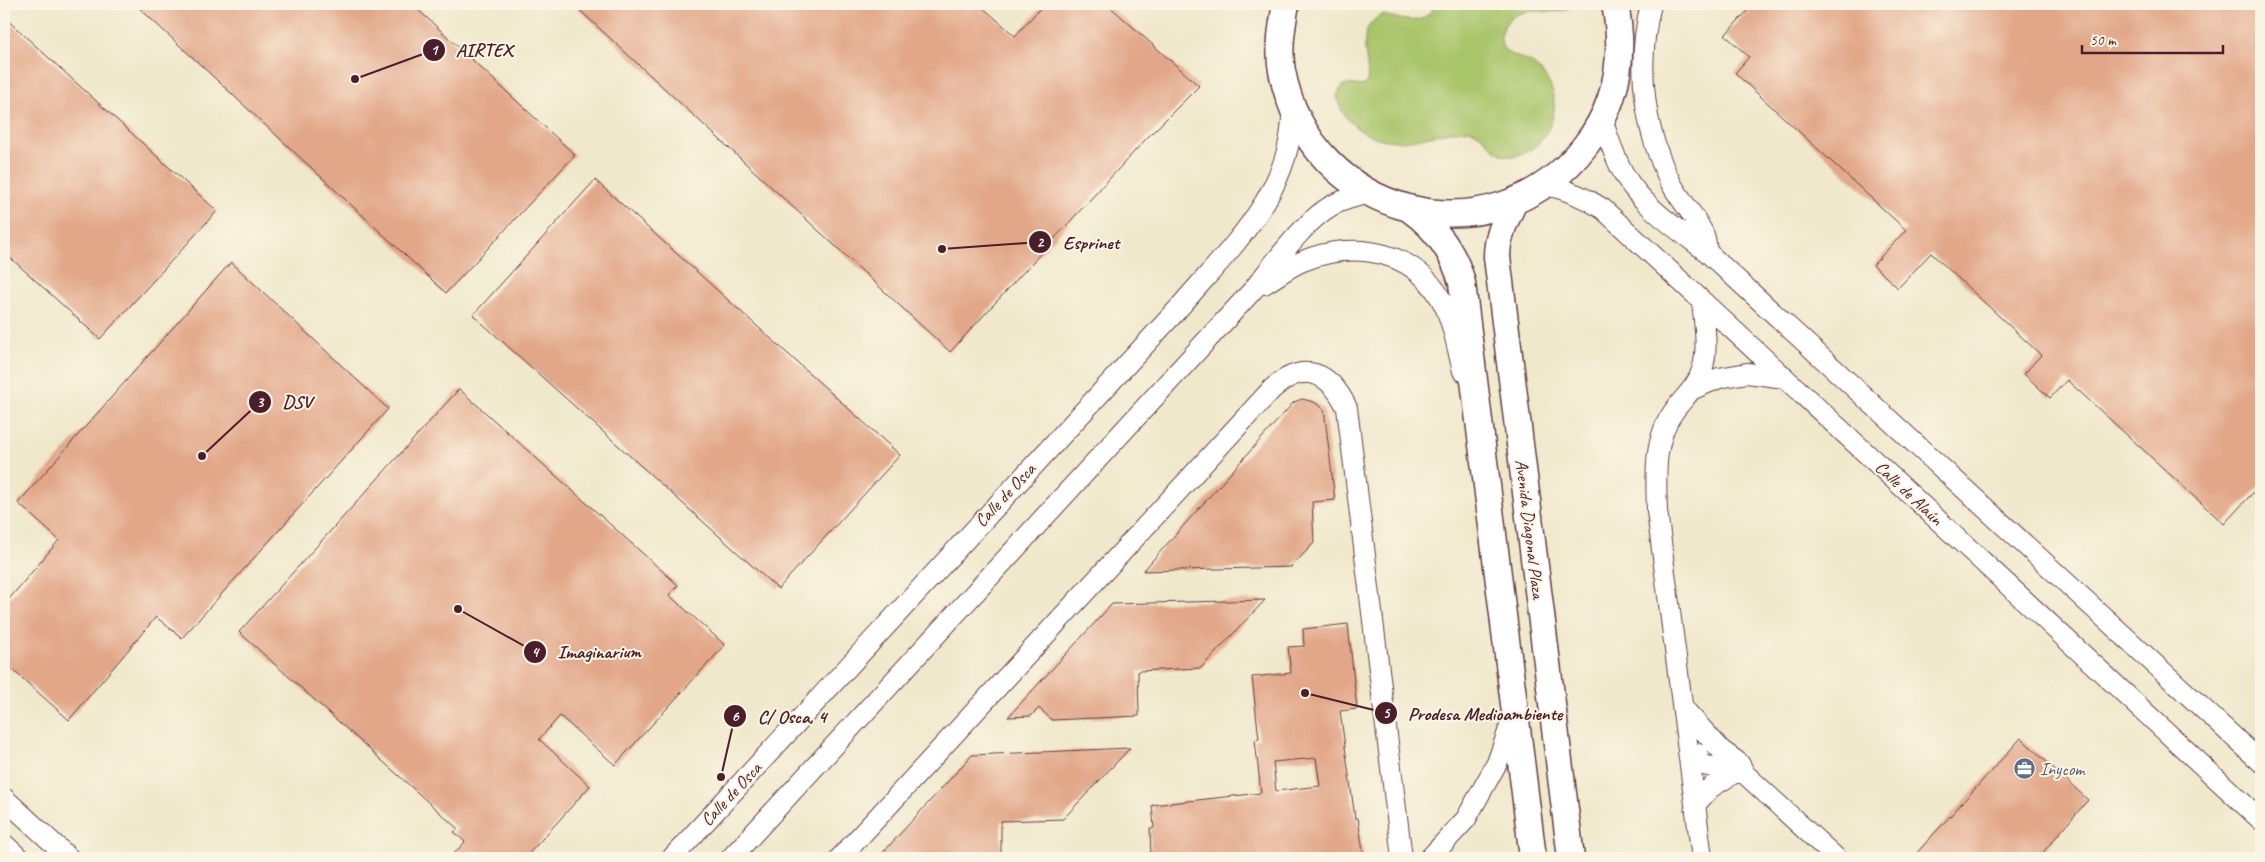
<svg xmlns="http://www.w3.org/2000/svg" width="2265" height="862" font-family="Caveat,sans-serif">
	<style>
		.green { fill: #a9c56b; stroke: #7a724b }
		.building { fill: #e2a789; fill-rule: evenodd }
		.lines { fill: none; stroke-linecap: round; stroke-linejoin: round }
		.minor-casing { stroke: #633d43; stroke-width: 22 }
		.major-casing { stroke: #633d43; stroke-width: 29 }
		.minor { stroke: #fff; stroke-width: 20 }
		.major { stroke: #fff; stroke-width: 26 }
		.labels { text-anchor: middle; stroke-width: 4; stroke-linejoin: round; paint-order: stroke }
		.street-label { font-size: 18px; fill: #4a1f2b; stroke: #fcf5e5 }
		.service-label { font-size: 18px; fill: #4e5e75; stroke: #fcf5e5; text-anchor: start }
		.leader { fill: none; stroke: #4a1f2b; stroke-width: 2 }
		.callout-dot { fill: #4a1f2b; stroke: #fcf5e5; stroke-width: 2 }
		.mark-label { font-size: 15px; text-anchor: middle; font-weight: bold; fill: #fff }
		.callout-label { font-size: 19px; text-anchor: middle; font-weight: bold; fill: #4a1f2b; stroke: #fcf5e5; stroke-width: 4; stroke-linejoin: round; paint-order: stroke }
	</style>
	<rect width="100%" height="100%" fill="#fcf5e5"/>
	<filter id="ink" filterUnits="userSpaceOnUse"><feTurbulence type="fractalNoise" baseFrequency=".02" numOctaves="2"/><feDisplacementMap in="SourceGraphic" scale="10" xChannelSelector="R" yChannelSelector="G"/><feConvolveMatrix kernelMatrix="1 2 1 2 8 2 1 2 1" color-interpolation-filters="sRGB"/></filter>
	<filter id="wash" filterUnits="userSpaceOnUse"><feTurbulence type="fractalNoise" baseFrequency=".0096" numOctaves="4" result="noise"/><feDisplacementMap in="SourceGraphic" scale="20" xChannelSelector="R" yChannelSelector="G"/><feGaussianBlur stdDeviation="1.12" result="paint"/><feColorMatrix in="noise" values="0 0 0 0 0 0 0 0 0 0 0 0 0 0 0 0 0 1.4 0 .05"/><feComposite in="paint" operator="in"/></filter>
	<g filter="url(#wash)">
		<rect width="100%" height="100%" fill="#efe8cb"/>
		<path class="green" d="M 1436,4 L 1575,4 C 1554,22 1527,0 1507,22 C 1501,29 1498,42 1505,50 C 1511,57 1524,58 1532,63 C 1555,80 1561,109 1546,133 C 1539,145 1527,155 1513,156 C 1492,157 1489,137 1473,131 C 1459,126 1419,141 1399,141 C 1371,141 1342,126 1337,96 L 1342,86 L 1346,84 L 1363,86 L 1367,82 C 1371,58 1352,30 1382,15 C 1405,19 1422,29 1436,4 Z"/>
		<g id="blocks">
			<path class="building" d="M 135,4 L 412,4 L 575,155 L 446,293 Z
				M 573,4 L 979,4 L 1015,36 L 1044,4 L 1107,4 L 1199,86 L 1145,140 L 950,352 Z
				M 1754,4 L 2251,4 L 2261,13 L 2261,484 L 2224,524 L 2067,380 L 2050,398 L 2024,374 L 2041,355 L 1931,253 L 1898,288 L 1873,265 L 1906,230 L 1735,73 L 1749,57 L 1725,35 Z
				M 4,17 L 217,211 L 100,339 L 4,252 Z
				M 595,180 L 900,455 L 778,589 L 473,315 Z
				M 231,262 L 388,409 L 182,638 L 156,617 L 69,720 L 4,662 L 4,605 L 59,540 L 18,503 Z
				M 459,389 L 678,585 L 669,595 L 725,645 L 615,765 L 560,716 L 539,739 L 590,786 L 525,858 L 450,858 L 465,842 L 454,832 L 458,829 L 239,632 Z
				M 1302,399 L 1314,402 L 1324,409 L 1335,500 L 1312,502 L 1314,543 L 1291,567 L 1143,571 L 1294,402 Z
				M 1265,600 L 1201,668 L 1138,671 L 1139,716 L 1052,720 L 1039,708 L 1031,716 L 1008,717 L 1112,604 Z
				M 1348,624 L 1357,709 L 1340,711 L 1355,818 L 1358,818 L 1364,858 L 1151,858 L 1150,828 L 1154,828 L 1152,805 L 1261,793 L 1255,740 L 1259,739 L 1252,677 L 1291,673 L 1288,647 L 1304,646 L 1303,629 ZM 1316,758 L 1320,786 L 1276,791 L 1273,762 Z
				M 2021,738 L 2088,800 L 2038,858 L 1912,858 Z
				M 1130,748 L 1063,819 L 1001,821 L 1001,858 L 878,858 L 972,755 Z"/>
		</g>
	</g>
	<g filter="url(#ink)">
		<use href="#blocks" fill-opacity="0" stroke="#633d43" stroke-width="1"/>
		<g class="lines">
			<defs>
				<path id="minor" d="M 1651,4 C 1636,64 1643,130 1672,185 C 1681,201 1696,217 1703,233 C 1706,238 1706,246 1707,252
					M 1603,122 C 1609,140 1615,159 1625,176 C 1644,208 1678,229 1707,252 L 2261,762
					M 1547,185 C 1568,190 1585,197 1603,209 L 2261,820
					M 1264,284 C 1276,277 1290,266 1303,261 C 1357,239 1420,251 1446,309 C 1454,328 1458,351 1463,371
					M 1702,301 C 1704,323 1709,349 1702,370 C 1697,387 1684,397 1674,411 C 1653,439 1656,478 1657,511 L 1702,858
					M 1693,389 L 1719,378 L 1747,373 L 1785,378
					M 1683,708 L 1721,750 L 1739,763 L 1745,774 L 1836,858
					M 1698,754 L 1690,760 L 1703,765 L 1745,774
					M 4,798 L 69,858
					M 1695,805 L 1710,788 L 1736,772
					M 4,844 L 19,858
					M 672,858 L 1178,309 C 1228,250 1295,191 1292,107
					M 731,858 L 1253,290 C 1273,265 1307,217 1335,204 C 1346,199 1358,196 1369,193
					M 840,858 L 1272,389 C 1304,360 1330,372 1347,408 L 1402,858
					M 1430,858 L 1466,819 L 1497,763 L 1514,715"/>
				<path id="major" d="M 1286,4 C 1282,26 1278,49 1282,71 C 1310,218 1493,265 1585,146 C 1618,104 1625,55 1615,4
					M 1514,202 C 1505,221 1497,236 1497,257 L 1571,858
					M 1411,210 C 1435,227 1455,254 1462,283 L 1533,858"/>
			</defs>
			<use href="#minor" class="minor-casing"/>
			<use href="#major" class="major-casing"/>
			<use href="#minor" class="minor"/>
			<use href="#major" class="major"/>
		</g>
	</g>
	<defs>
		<symbol id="office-disc" viewBox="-11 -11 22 22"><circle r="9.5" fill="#5c6f8a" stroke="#fcf5e5"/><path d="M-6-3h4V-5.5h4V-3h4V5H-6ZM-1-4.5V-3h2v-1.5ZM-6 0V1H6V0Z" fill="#fff"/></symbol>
	</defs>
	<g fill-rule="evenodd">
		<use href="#office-disc" x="2012" y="756" width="25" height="25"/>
	</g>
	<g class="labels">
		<g class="street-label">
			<text transform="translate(1909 493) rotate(43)" y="6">Calle de Alaún</text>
			<text transform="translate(1005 495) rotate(-47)" y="6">Calle de Osca</text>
			<text transform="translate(1530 529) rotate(83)" y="6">Avenida Diagonal Plaza</text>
			<text transform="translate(731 794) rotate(-47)" y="6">Calle de Osca</text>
		</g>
		<g class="service-label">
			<text x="2040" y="775">Inycom</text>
		</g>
	</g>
	<path class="leader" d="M355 79L434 50M942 249L1040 242M202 456L260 402M458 609L535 652M1305 693L1386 713M721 777L735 716"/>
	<g class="callout-dot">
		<circle cx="355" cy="79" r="5"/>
		<circle cx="942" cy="249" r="5"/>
		<circle cx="202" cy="456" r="5"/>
		<circle cx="458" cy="609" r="5"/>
		<circle cx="1305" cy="693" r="5"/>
		<circle cx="721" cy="777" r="5"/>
		<circle cx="434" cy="50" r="12"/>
		<circle cx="1040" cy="242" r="12"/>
		<circle cx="260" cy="402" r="12"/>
		<circle cx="535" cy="652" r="12"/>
		<circle cx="1386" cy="713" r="12"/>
		<circle cx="735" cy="716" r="12"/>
	</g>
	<g class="mark-label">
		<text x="434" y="55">1</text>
		<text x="1040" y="247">2</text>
		<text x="260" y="407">3</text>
		<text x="535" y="657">4</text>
		<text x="1386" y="718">5</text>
		<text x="735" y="721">6</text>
	</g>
	<g class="callout-label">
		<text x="484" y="56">AIRTEX</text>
		<text x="1091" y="249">Esprinet</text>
		<text x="297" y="408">DSV</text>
		<text x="599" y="658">Imaginarium</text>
		<text x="1485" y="720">Prodesa Medioambiente</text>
		<text x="792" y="723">C/ Osca, 4</text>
	</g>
	<rect width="2265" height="862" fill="none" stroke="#fcf5e5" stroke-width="20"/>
	<path d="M2082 45v8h141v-8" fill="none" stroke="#4a1f2b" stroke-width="2.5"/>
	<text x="2090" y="45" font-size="15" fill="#4a1f2b" stroke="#fcf5e5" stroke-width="4" paint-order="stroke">50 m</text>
</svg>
